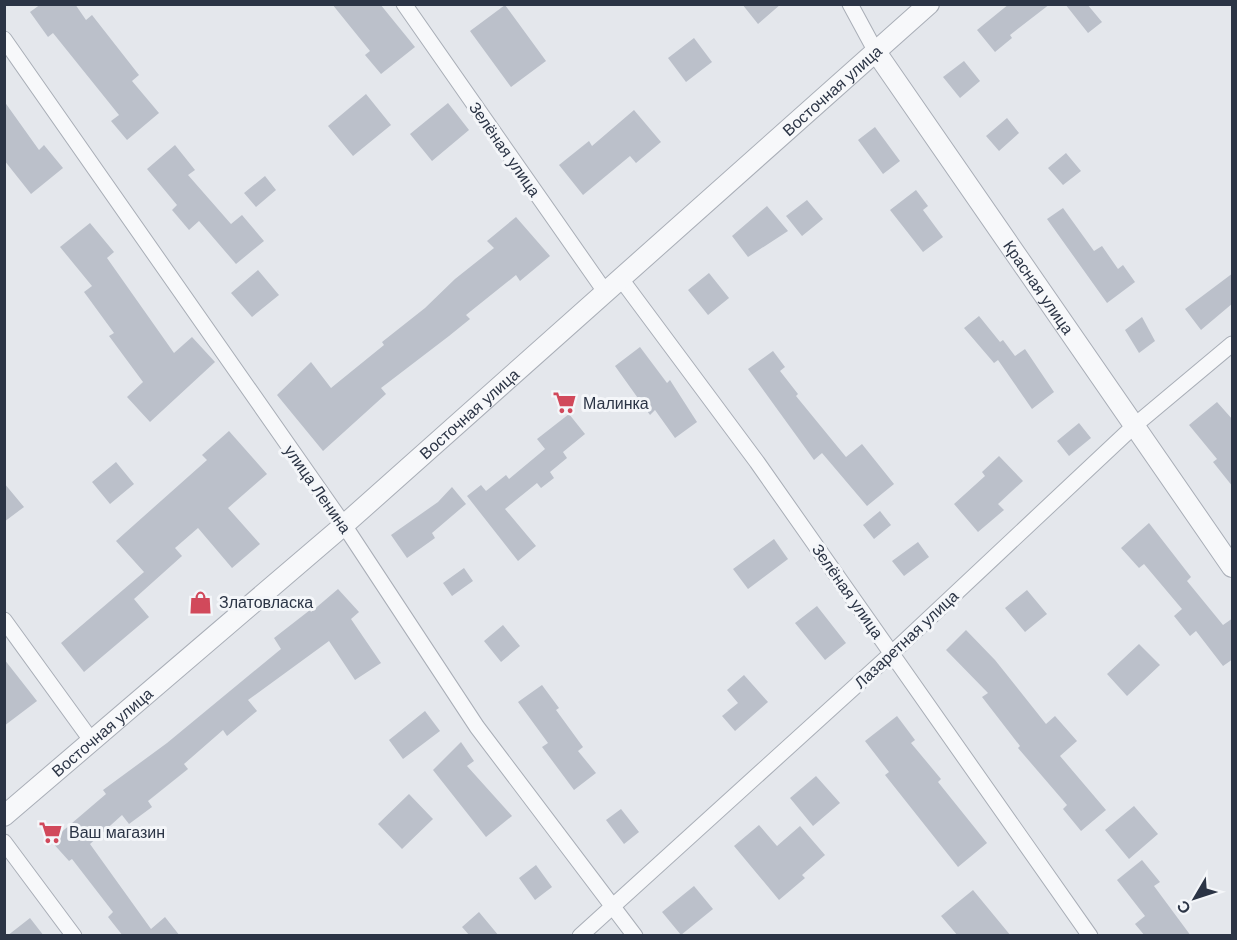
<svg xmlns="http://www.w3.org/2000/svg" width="1237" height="940" font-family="Arial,sans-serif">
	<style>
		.building { fill: #bbc0ca }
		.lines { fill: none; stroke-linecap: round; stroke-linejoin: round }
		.minor-casing { stroke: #a9aeb7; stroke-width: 17 }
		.tertiary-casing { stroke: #a9aeb7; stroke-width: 22 }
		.minor { stroke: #f7f8fa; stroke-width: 15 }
		.tertiary { stroke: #f7f8fa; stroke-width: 20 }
		.labels { text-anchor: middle; stroke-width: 6; stroke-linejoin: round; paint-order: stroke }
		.street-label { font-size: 16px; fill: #2b3445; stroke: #f4f6f9 }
		.poi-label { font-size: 16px; fill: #2b3445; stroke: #f4f6f9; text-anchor: start }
	</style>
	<rect width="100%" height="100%" fill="#e4e7ec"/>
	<path class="building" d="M 41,4 L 75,4 L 86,20 L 92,15 L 139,75 L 132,81 L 159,113 L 127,140 L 111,121 L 119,115 L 53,33 L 48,37 L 30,12 Z
		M 332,4 L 380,4 L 415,47 L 381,74 L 365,55 L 370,51 Z
		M 742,4 L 781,4 L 758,24 Z
		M 1009,4 L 1050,4 L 1010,35 L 1012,38 L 995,52 L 977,30 Z
		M 1065,4 L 1087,4 L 1102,22 L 1088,33 Z
		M 505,5 L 546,61 L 511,87 L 470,31 Z
		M 694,38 L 712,62 L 686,82 L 668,58 Z
		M 964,61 L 980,81 L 960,98 L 943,77 Z
		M 366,94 L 391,125 L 353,156 L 328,126 Z
		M 4,101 L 39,150 L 44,145 L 63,168 L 31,194 L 4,160 Z
		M 448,103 L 469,130 L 432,161 L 410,134 Z
		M 634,110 L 661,142 L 636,163 L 630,156 L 583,195 L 559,165 L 589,141 L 592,146 Z
		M 1007,118 L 1019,133 L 999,151 L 986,136 Z
		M 875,127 L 900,161 L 883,174 L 858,140 Z
		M 175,145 L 195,170 L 188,175 L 231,224 L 242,215 L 264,241 L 236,264 L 199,221 L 189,230 L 172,210 L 177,205 L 147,169 Z
		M 1066,153 L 1081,171 L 1063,185 L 1048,168 Z
		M 265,176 L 276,190 L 256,207 L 244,193 Z
		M 916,190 L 928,206 L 923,210 L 943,237 L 923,252 L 890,210 Z
		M 807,200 L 823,219 L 802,236 L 786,216 Z
		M 767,206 L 788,231 L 748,257 L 732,236 Z
		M 1063,208 L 1094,251 L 1102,246 L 1118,269 L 1123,265 L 1135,282 L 1107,303 L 1047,219 Z
		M 516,217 L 550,256 L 520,281 L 516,275 L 466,315 L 470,319 L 449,336 L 381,388 L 386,394 L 323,451 L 277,395 L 311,362 L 331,388 L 384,345 L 382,342 L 425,308 L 455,279 L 494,248 L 487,241 Z
		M 90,223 L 114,252 L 107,258 L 174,353 L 192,337 L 215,362 L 150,422 L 127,397 L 143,382 L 109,336 L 114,333 L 84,292 L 92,286 L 60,247 Z
		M 258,270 L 279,295 L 252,317 L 231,293 Z
		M 709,273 L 729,298 L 708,315 L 688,290 Z
		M 1233,273 L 1233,303 L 1201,330 L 1185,309 Z
		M 979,316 L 1000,342 L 1003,340 L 1015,356 L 1025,349 L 1054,392 L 1032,409 L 998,360 L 994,363 L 964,328 Z
		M 1142,317 L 1155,341 L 1139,353 L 1125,330 Z
		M 640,347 L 667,383 L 670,380 L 697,422 L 675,438 L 655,410 L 650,415 L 615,366 Z
		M 773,351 L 785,367 L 780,371 L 798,394 L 796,396 L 846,457 L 862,444 L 894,484 L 867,506 L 822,453 L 814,460 L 748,369 Z
		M 1217,402 L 1233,420 L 1233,487 L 1213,462 L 1217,459 L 1189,425 Z
		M 569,414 L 585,434 L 563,452 L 567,458 L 550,472 L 554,478 L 541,488 L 537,483 L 505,509 L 536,546 L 518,561 L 467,496 L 481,485 L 486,491 L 506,475 L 509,479 L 545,449 L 537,439 Z
		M 1079,423 L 1091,438 L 1069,456 L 1057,441 Z
		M 229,431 L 267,474 L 228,508 L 260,544 L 232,568 L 198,528 L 175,548 L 182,556 L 134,599 L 149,617 L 84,672 L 61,643 L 144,572 L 116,541 L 207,460 L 202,455 Z
		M 999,456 L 1023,481 L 998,504 L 1004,510 L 978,532 L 954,504 L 985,476 L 982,472 Z
		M 116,462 L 134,484 L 110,504 L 92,482 Z
		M 4,483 L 24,507 L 4,522 Z
		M 452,487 L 466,504 L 432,533 L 435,538 L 407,558 L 391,535 L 438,502 Z
		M 880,511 L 891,525 L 874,539 L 863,525 Z
		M 1149,523 L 1191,577 L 1187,581 L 1223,625 L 1233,618 L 1233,659 L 1223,666 L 1196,631 L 1190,636 L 1174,616 L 1182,609 L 1144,564 L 1139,568 L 1121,548 Z
		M 774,539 L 788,559 L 748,589 L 733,569 Z
		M 918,542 L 929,557 L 904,576 L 892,561 Z
		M 464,568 L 473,581 L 452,596 L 443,583 Z
		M 338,589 L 359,612 L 351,619 L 381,663 L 355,680 L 329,641 L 248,700 L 257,711 L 227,736 L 223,730 L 184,764 L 188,769 L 148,801 L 152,807 L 129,824 L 122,815 L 90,844 L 151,929 L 165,917 L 180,936 L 123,936 L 108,917 L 113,912 L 72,859 L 69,861 L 51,841 L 106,794 L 103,790 L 167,743 L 281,649 L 274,638 L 310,610 L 311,612 Z
		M 1027,590 L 1047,614 L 1025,632 L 1005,608 Z
		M 817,606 L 846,643 L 825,660 L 795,623 Z
		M 503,625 L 520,646 L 501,662 L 484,641 Z
		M 966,630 L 995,660 L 1046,724 L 1055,716 L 1077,741 L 1060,756 L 1106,810 L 1081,831 L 1063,809 L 1067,805 L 1018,748 L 1020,746 L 982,697 L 988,693 L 946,650 Z
		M 1139,644 L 1160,665 L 1127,696 L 1107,674 Z
		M 4,659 L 37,701 L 4,726 Z
		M 744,675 L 768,702 L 735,731 L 722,716 L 738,703 L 727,690 Z
		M 542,685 L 559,708 L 556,710 L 583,747 L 578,751 L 596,773 L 574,790 L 542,747 L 548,743 L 518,702 Z
		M 425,711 L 440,731 L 403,759 L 389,740 Z
		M 897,716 L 915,740 L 911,743 L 941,779 L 938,782 L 987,843 L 958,867 L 885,775 L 889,772 L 865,741 Z
		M 461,742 L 474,761 L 467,766 L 512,816 L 486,837 L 433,770 Z
		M 816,776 L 840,803 L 813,826 L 790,798 Z
		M 409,794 L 433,819 L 402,849 L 378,824 Z
		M 1134,806 L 1158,834 L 1129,859 L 1105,830 Z
		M 621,809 L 639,832 L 624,844 L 606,820 Z
		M 759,825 L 777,846 L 800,826 L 825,855 L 802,875 L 805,878 L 779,900 L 734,846 Z
		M 1142,860 L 1160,882 L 1154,886 L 1191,936 L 1145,936 L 1135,924 L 1145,916 L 1117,880 Z
		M 536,865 L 552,887 L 535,900 L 519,878 Z
		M 694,886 L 713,909 L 681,935 L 662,912 Z
		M 973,890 L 1011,936 L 958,936 L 941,916 Z
		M 479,912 L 499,936 L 470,936 L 462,927 Z
		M 30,918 L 44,936 L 7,936 Z"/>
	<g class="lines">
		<defs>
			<path id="minor" d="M 404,4 L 606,293
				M 850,4 L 876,52
				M 4,39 L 344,525 L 477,727 L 635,936
				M 621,279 L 757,462 L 1090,936
				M 4,620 L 91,740
				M 4,842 L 74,936
				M 580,936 L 892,653 L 1134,426 L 1232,344"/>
			<g id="tertiary">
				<path id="s1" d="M 876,52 L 1232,567"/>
				<path id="s2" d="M 4,816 L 344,525 L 929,4"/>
			</g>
		</defs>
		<use href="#minor" class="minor-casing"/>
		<use href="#tertiary" class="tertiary-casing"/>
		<use href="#minor" class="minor"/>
		<use href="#tertiary" class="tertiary"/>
	</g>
	<defs>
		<symbol id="supermarket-bare" viewBox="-9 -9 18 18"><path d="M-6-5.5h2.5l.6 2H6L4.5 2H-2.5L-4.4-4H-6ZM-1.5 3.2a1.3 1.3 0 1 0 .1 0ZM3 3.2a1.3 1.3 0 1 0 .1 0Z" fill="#d1495b" stroke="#f4f6f9" stroke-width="2.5" paint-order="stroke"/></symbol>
		<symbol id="shop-bare" viewBox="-9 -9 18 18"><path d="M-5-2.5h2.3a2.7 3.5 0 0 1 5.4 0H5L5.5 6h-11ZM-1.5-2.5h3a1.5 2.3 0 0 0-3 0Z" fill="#d1495b" stroke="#f4f6f9" stroke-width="2.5" paint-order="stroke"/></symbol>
	</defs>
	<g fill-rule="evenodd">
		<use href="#supermarket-bare" x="548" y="386" width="33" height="33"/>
		<use href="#shop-bare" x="184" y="586" width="33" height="33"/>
		<use href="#supermarket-bare" x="34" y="816" width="33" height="33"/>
	</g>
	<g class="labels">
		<g class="street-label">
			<text dy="6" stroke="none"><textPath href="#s2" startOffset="1101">Восточная улица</textPath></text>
			<text transform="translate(505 149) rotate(55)" y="6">Зелёная улица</text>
			<text dy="6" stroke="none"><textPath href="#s1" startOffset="286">Красная улица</textPath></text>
			<text dy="6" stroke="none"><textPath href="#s2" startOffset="615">Восточная улица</textPath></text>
			<text transform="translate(318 489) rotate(55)" y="6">улица Ленина</text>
			<text transform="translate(848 591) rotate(55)" y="6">Зелёная улица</text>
			<text transform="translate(906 639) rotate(-43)" y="6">Лазаретная улица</text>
			<text dy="6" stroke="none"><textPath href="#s2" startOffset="129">Восточная улица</textPath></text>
		</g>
		<g class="poi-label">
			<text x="583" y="409">Малинка</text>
			<text x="219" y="608">Златовласка</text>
			<text x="69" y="838">Ваш магазин</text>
		</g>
	</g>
	<rect width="1237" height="940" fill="none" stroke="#2b3445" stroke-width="12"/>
	<g transform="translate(1195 898) rotate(231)" stroke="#f4f6f9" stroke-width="4.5" paint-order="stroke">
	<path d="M0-4.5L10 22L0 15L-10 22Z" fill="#2b3445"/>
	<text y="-9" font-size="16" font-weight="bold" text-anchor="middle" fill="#2b3445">С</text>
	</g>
</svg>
